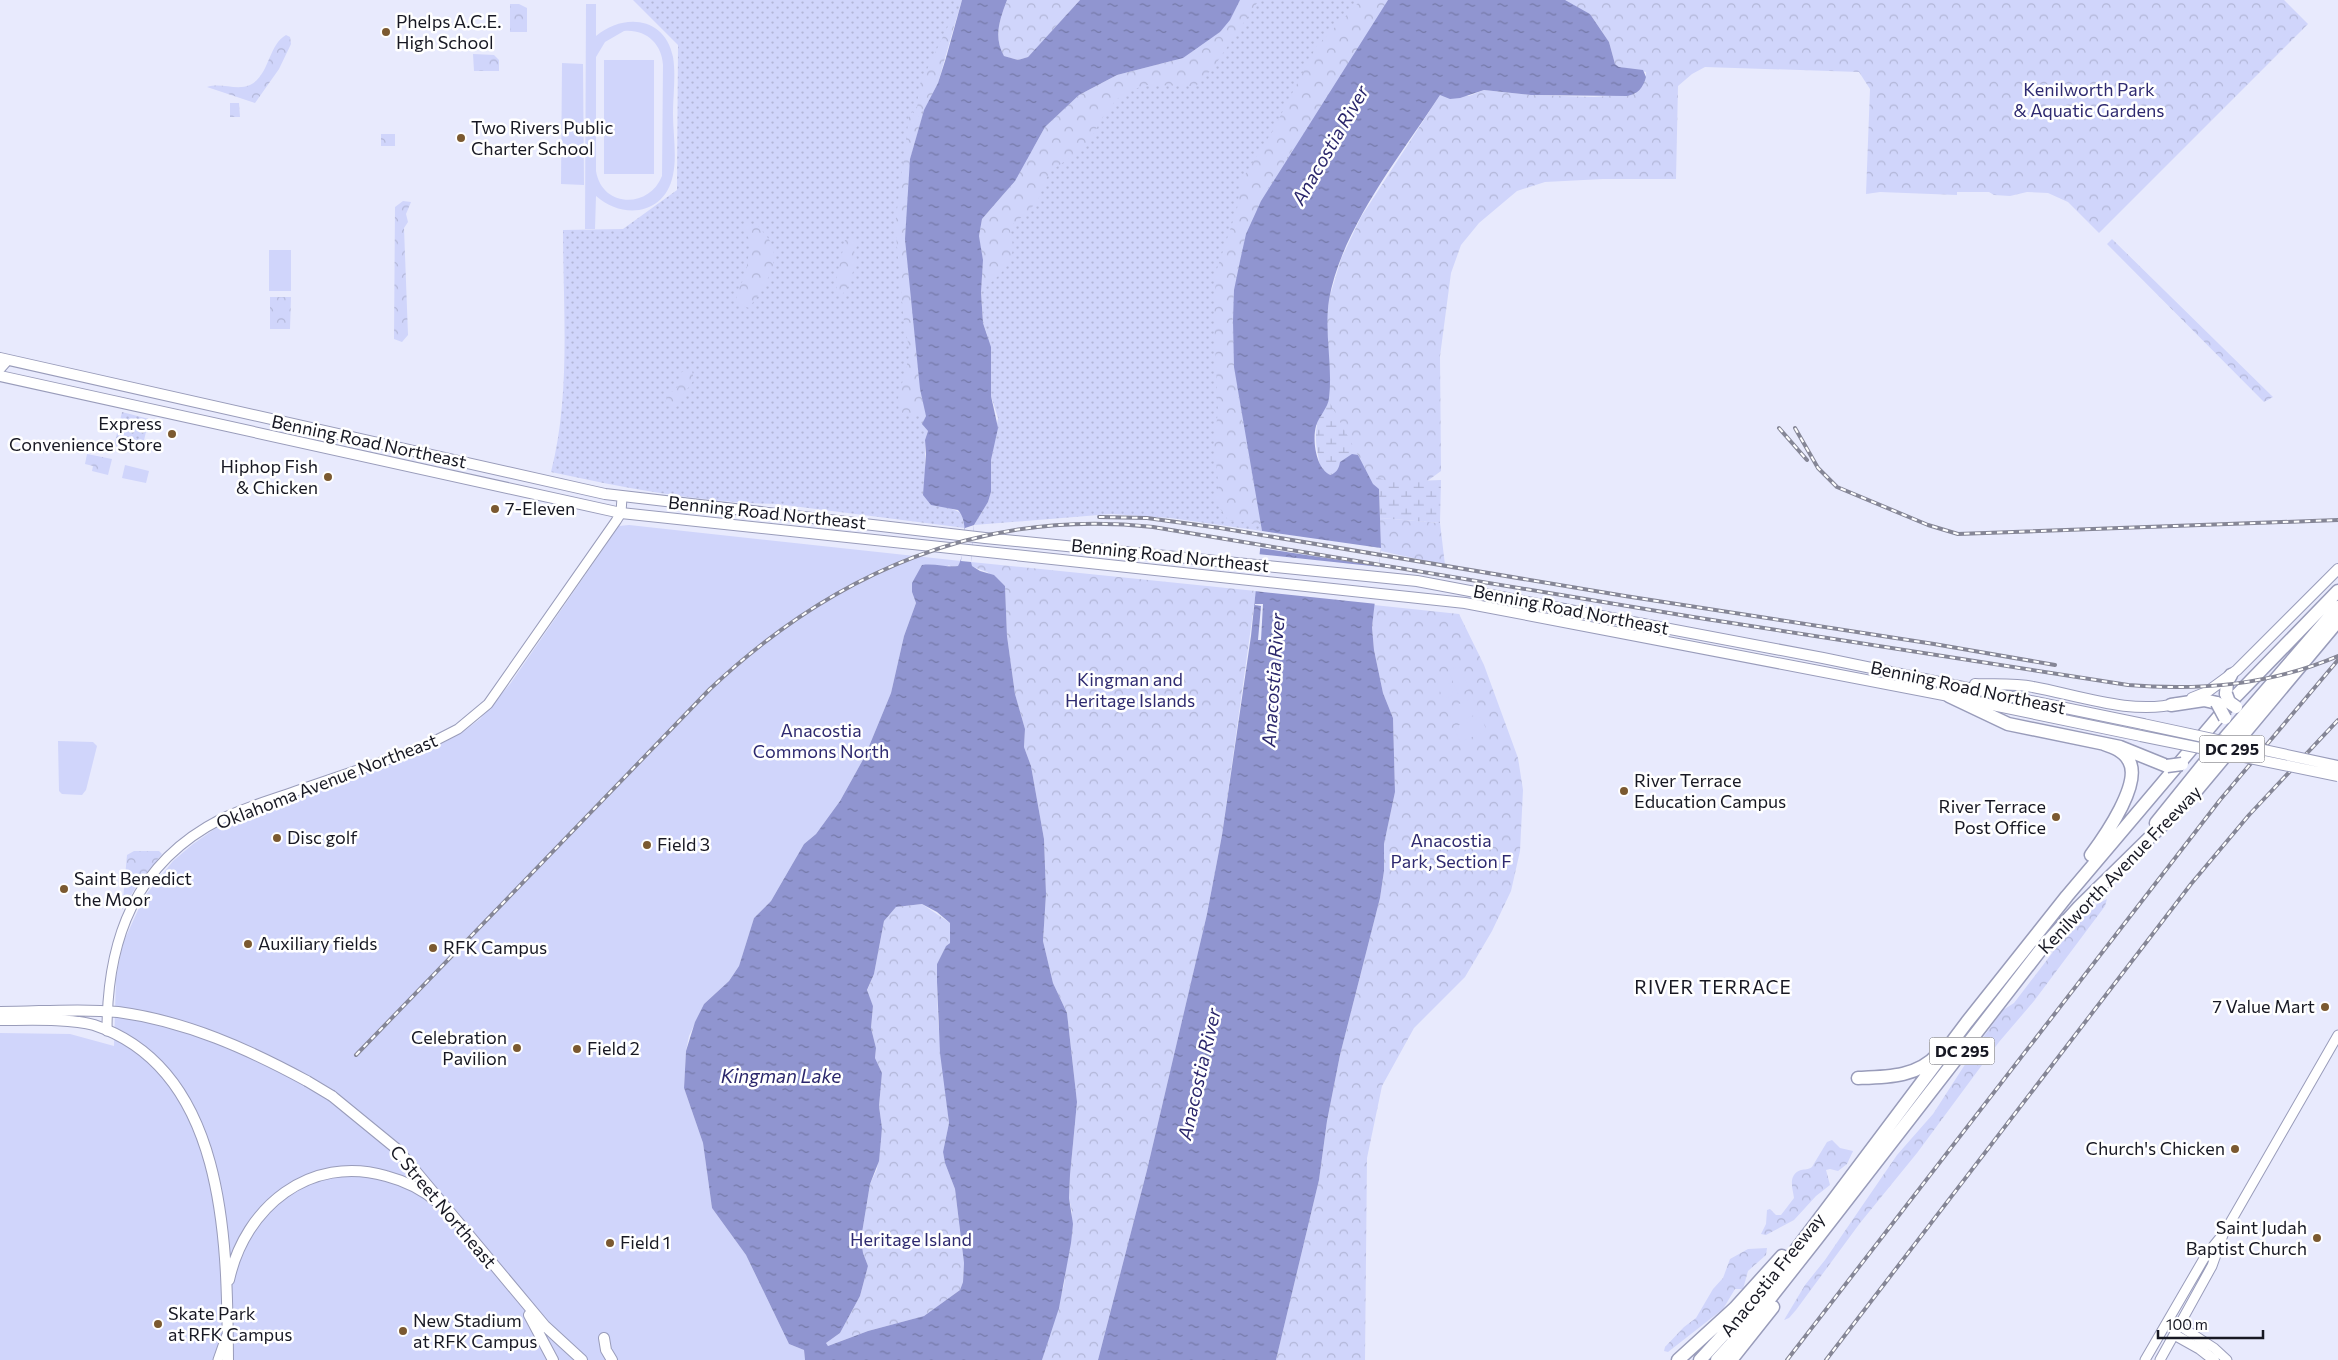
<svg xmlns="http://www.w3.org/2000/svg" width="2338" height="1360" font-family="Commissioner,sans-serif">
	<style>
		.grass { fill: url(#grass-dots) }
		.forest { fill: url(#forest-crowns) }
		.wetland { fill: url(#wetland-marsh) }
		.garden { fill: #d0d5fb; fill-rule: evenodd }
		.water { fill: url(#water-ripples); fill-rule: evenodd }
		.pier { fill: #e8eafd }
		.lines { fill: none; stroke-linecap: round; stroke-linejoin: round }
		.secondary-casing { stroke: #999cba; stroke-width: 11 }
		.primary-casing { stroke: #999cba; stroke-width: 12 }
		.highway-casing { stroke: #999cba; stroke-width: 15 }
		.secondary { stroke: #fff; stroke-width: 9 }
		.primary { stroke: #fff; stroke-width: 10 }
		.highway { stroke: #fff; stroke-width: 12 }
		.rail-casing { stroke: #858696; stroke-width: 4 }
		.rail { stroke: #fff; stroke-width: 2; stroke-dasharray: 5.5; stroke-linecap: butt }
		.primary-bridge-casing { stroke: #999cba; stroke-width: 12; stroke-linecap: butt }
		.highway-bridge-casing { stroke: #999cba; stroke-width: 15; stroke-linecap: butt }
		.primary-bridge { stroke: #fff; stroke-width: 10 }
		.highway-bridge { stroke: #fff; stroke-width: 12 }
		.poi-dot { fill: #7b5930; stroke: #fff; stroke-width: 2 }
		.labels { text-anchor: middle; stroke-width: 5; stroke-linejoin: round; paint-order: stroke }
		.shield { fill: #fff; stroke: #5d5d65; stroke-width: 1 }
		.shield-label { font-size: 16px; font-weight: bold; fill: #171823 }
		.poi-label { font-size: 18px; fill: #171823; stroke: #fff; text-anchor: start }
		.park-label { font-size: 18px; fill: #2e2a70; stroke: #fff }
		.street-label { font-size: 18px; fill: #171823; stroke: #fff }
		.water-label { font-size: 19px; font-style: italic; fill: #2b276c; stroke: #fff }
		.neighbourhood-label { font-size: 19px; letter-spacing: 1px; fill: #171823; stroke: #fff }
	</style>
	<defs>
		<pattern id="grass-dots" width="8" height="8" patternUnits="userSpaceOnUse" patternTransform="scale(1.25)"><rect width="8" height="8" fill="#d0d5fb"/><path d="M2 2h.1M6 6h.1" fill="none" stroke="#b2b6d7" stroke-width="1.8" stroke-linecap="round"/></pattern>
		<pattern id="forest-crowns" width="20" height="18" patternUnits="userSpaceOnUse" patternTransform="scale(1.25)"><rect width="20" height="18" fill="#d0d5fb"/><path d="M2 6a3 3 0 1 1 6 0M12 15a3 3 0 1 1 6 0" fill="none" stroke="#b2b6d7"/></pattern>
		<pattern id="wetland-marsh" width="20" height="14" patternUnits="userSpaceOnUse" patternTransform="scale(1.25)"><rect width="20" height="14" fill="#d0d5fb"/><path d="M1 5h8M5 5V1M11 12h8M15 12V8" fill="none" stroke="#b2b6d7"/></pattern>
		<pattern id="water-ripples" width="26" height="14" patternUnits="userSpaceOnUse" patternTransform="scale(1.25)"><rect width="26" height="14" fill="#9095d0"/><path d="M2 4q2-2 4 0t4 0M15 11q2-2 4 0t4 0" fill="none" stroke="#7579a8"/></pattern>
	</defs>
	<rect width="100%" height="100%" fill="#e8eafd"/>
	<path class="grass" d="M 633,0 L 962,0 L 930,102 L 924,111 L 910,159 L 926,416 L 924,420 L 928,431 L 925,440 L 925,473 L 952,509 L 961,513 L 965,528 L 777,504 C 701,503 625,488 551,472 C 571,394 563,310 563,230 L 623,229 L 677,190 L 678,45 Z
		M 1240,0 L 1388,0 L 1371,30 L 1252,468 L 1262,531 L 1170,518 L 1111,514 L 974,525 L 988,502 L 991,492 L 991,460 L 998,418 L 991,396 L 991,363 L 987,334 L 983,323 L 981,292 L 983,260 L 979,236 L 1033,148 L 1220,32 Z
		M 122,412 L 149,419 L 141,453 L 114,446 Z"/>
	<path class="forest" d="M 1007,0 L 1080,0 L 1028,57 L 1018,60 L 1004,56 C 993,37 1000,19 1007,0 Z
		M 1240,0 L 1259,0 L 1213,68 L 1196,86 L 1147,85 L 1128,91 L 1116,100 L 1104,115 L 1086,147 L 1049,172 L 1038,200 L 1027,213 L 1009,227 C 1020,262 1005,269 981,292 L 983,260 L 979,236 L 982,219 L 1015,181 L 1045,127 L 1079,95 L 1117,75 L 1183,58 L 1220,32 Z
		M 1361,0 L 1388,0 C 1362,45 1333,88 1305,131 C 1283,163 1260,196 1247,233 C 1214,323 1246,433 1261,524 L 1228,520 L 1212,497 L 1219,490 L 1214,443 L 1218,411 L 1214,321 L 1216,272 L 1237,209 L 1241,181 L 1272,132 L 1316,47 Z
		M 1563,0 L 2284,0 L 2308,24 L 2099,233 L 2068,202 L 2048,193 L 2027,192 L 2010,196 L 1994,195 L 1989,192 L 1957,192 L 1957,195 L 1880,192 L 1866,194 L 1870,89 L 1859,72 L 1705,67 L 1692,74 L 1678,86 L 1676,179 L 1603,179 L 1545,182 L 1517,191 L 1479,223 L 1461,245 L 1451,273 L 1440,356 L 1441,471 L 1415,490 L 1379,489 L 1316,424 L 1329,401 L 1327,318 L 1329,299 L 1341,259 L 1361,217 L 1440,95 L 1469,96 L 1484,90 L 1531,95 L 1594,97 L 1635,94 L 1646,77 L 1646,72 L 1619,67 L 1615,64 L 1609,42 L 1590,14 Z
		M 510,4 L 519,4 L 527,8 L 527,32 L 510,32 Z
		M 959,9 L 938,83 L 924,110 L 917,109 L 919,86 L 952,18 Z
		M 286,35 L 290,37 L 291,44 L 279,69 L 255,103 L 207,87 C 221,82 236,91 250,85 C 270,75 268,45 286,35 Z
		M 473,54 L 494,55 L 499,60 L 499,71 L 474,71 Z
		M 230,103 L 239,103 L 240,117 L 230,117 Z
		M 912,112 L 921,118 L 910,159 L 905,239 L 920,389 L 926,416 L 905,416 L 899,412 L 898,399 L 910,353 L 904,322 L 895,225 L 909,117 Z
		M 381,134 L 395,134 L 395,146 L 381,146 Z
		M 403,201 L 411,202 L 406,214 L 408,222 L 404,228 L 408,335 L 402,342 L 394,339 L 395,207 Z
		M 746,223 L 758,226 C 762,231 767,236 770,241 C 783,263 761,291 749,308 L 736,303 C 738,287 739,289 745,276 C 747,272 748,252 751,244 L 745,230 Z
		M 2112,239 L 2273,397 L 2264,402 L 2107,244 Z
		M 845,240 L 852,240 L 858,245 L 854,251 L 857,259 C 853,271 850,285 842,295 L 837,290 L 836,281 Z
		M 270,297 L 291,297 L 290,329 L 270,329 Z
		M 684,371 L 692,371 L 694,380 L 682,396 L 680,405 L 673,408 L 665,403 L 669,392 L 674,391 L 678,386 L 680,373 Z
		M 87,454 L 112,459 L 108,475 L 92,471 L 93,466 L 85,464 Z
		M 1380,518 L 1440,523 L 1445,565 L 1381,551 Z
		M 971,562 L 1256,591 L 1222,835 L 1207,914 L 1147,1170 L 1098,1360 L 1042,1360 L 1064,1285 L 1072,1212 L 1069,1198 L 1070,1175 L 1077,1102 L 1067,1013 L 1053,983 L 1043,941 L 1046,894 L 1044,839 L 1031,766 L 1024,747 L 1025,729 L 1015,694 L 1007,636 L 1005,586 L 987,572 L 971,566 Z
		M 1374,605 L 1459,614 L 1484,665 L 1518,758 L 1523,790 L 1520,851 L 1511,891 L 1492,931 L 1465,977 L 1414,1028 L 1382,1086 L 1367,1158 L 1365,1360 L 1276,1360 L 1319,1180 L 1327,1121 L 1340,1055 L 1380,898 L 1384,871 L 1384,844 L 1395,792 L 1393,718 L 1383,693 L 1374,650 L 1372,627 Z
		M 134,851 L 159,851 L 162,854 L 139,882 L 122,910 L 127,855 Z
		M 2107,899 L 2105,906 L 2034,1001 L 1999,1042 L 1917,1153 L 1860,1223 L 1796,1310 L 1789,1318 L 1784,1320 L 1805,1285 L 1825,1260 L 1897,1155 L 1933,1114 L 1977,1046 L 2003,1010 L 2014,1003 L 2079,918 L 2090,908 Z
		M 922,904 L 950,923 L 950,943 L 946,946 L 937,964 L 937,982 L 938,1021 L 949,1123 L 943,1152 L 945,1163 L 955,1189 L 964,1263 L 963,1282 L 960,1290 L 924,1316 L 868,1331 L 828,1346 L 826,1343 L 840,1333 L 860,1296 L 868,1266 L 863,1253 L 861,1239 L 870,1184 L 877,1169 L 882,1128 L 879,1106 L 882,1073 L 875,1058 L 876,1048 L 871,1028 L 873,1006 L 867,991 L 874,974 L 884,921 L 896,907 Z
		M 1832,1140 L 1840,1148 L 1853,1151 L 1847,1164 L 1838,1171 L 1830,1169 L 1826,1170 L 1830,1185 L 1816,1196 L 1794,1220 L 1766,1235 L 1761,1234 L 1766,1224 L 1767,1210 L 1770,1209 L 1776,1215 L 1781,1215 L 1794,1198 C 1793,1189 1787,1175 1801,1170 C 1805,1169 1808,1170 1812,1167 L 1827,1142 Z
		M 1767,1248 L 1766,1255 L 1748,1271 L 1743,1289 L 1735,1289 L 1723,1309 L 1668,1352 L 1664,1351 L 1665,1347 L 1684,1327 L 1696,1318 L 1713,1289 L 1723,1278 L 1730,1259 L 1748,1249 Z"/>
	<path class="wetland" d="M 1329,387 L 1329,401 L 1368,474 L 1390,482 L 1441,480 L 1440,523 L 1380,518 L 1379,489 L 1325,473 C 1320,468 1319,462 1318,455 C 1312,428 1320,413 1329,387 Z"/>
	<path class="garden" d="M 586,4 L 596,4 L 596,36 C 623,13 665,16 673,57 C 676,75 673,96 673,114 C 673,133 677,156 673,175 C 665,215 623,220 596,196 L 595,229 L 585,229 ZM 624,31 C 646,29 662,44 663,65 L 662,176 C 649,209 602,208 596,171 L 596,57 L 605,42 Z
		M 604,60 L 654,60 L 654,174 L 604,174 Z
		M 562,63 L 583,64 L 584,185 L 561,184 Z
		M 269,250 L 291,250 L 291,291 L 269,291 Z
		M 125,465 L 149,471 L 146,483 L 122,478 Z
		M 629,525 L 961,561 L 958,566 L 952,568 L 949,565 L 912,592 L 916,603 L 904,636 L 891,693 L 865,756 L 840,801 L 816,834 L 804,844 L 771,901 L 754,918 L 739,966 L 729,981 L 704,1004 L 689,1036 L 686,1051 L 684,1088 L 703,1143 L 712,1208 L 746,1255 L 789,1344 L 804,1350 L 805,1360 L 0,1360 L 0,1033 L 70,1034 L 114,1046 L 116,978 L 123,943 L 144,897 L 173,861 L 193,844 L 229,819 L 429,751 L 464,731 L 480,719 L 510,684 L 619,526 Z
		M 1459,666 L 1469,689 L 1458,694 L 1448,670 Z
		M 1444,672 L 1454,695 L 1443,699 L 1434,676 Z
		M 1473,698 L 1479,713 L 1453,724 L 1447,709 Z
		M 1481,717 L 1487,731 L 1460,742 L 1454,727 Z
		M 58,741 L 93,742 L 97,746 L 86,790 L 82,795 L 62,794 L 59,791 Z"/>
	<path class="water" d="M 962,0 L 1007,0 C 1000,19 993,37 1004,56 L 1018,60 L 1028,57 L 1080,0 L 1240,0 L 1230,20 L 1220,32 L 1183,58 L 1117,75 L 1079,95 L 1045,127 L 1015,181 L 982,219 L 979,236 L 983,260 L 981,292 L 983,323 L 991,347 L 991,396 L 998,428 L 991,460 L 991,492 L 988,502 L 974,525 L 971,562 L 972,566 L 980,571 L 994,575 L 1005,586 L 1007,636 L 1015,694 L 1025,729 L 1024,747 L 1031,766 L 1044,839 L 1046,894 L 1043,941 L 1053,983 L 1067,1013 L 1077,1102 L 1070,1175 L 1069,1198 L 1073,1224 L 1071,1243 L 1059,1308 L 1042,1360 L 805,1360 L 804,1350 L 789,1344 L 746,1255 L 712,1208 L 703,1143 L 684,1088 L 686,1051 L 695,1022 L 704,1004 L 729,981 L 739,966 L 754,918 L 771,901 L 804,844 L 816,834 L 840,801 L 865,756 L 891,693 L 904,636 L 916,603 L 912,592 L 912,583 L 922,565 C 935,563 949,568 958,566 C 965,554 969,521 958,510 L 931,505 L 923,495 L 926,454 L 925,440 L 928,431 L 922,424 L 926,416 L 920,389 L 905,239 L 910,159 L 924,110 L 938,83 L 946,58 ZM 922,904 L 937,912 L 950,923 L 950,943 L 946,946 L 937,964 L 937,982 L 940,1053 L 949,1123 L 943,1152 L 945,1163 L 955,1189 L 964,1263 L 963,1282 L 960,1290 L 924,1316 L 868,1331 L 828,1346 L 826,1343 L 840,1333 L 860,1296 L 868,1266 L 863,1253 L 861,1239 L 870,1184 L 879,1161 L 882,1128 L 879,1106 L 882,1073 L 875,1058 L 876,1048 L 871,1028 L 873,1006 L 867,990 L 874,974 L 884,921 L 896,907 Z
		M 1388,0 L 1565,0 L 1590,14 L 1609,42 L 1615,64 L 1619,67 L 1643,70 L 1646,77 C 1643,88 1638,94 1627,96 L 1531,95 L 1484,90 L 1460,98 L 1450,99 L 1440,95 C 1401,155 1341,229 1329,300 C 1324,333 1333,366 1329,398 C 1328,408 1319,416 1316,426 C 1312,440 1316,470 1331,475 C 1337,472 1339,468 1340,462 L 1352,454 L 1358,455 L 1373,484 L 1379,489 L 1381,548 L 1372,627 L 1374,650 L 1383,693 L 1393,718 L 1395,792 L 1384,844 L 1384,871 L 1380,898 L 1340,1055 L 1327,1121 L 1319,1180 L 1276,1360 L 1098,1360 L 1147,1170 L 1207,914 L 1222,835 L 1251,636 L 1262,531 L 1234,367 L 1233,321 L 1234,290 L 1240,261 L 1246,234 L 1261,201 Z"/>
	<path class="pier" d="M 974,525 L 971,562 L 961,561 L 965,528 Z
		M 1262,531 L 1381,548 L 1379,566 L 1260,548 Z
		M 1257,554 L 1381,567 L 1377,604 L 1254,591 Z
		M 1255,604 L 1263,604 L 1261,640 L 1258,640 L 1261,606 L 1255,605 Z"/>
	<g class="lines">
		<defs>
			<path id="secondary" d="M 0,369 L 8,360
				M 107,1031 C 107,939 135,863 221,819 C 245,807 271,800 296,791 C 337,777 378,763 419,749 L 458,729 L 488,704 L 616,521 L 621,513 L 622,497
				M 2177,1324 L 2214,1348 L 2227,1360
				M 218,1360 L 226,1337
				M 2145,1360 L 2206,1255 L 2219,1239
				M 2160,1360 L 2212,1266 L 2223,1235 L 2338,1035"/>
			<path id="primary" d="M 0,358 L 605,494 L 985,538 L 1417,581 L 1823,658 L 2143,724
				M 0,376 L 621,513 L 1465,603 L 1949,696 L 2141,736
				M 1975,684 C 1994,685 2014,683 2033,687 C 2077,695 2134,716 2178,703
				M 2192,698 L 2207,692 L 2237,670 L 2338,569
				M 0,1012 C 39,1012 80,1008 118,1012 C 186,1021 248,1049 307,1081
				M 0,1020 C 25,1020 71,1018 94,1025 C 228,1070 227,1245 228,1360
				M 332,1096 L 398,1150 L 545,1326 L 582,1360
				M 229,1280 C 245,1207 310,1154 386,1176 C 405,1181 422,1189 437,1202
				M 529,1315 L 553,1360
				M 2175,1335 L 2200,1349 L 2214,1360
				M 604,1338 L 606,1350 L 612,1360"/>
			<path id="highway" d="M 2226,694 L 2227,682 L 2231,675
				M 1949,696 L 2008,724 L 2120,747 L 2167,766
				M 2171,705 L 2204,700 L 2217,703
				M 2156,823 L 2218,746 L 2338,607
				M 2091,855 C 2105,836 2142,783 2129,761 C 2124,751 2113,747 2104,744
				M 1858,1078 C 1887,1077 1918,1077 1938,1054
				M 1678,1360 L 1735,1308 L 1782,1256
				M 1700,1360 L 1771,1283 L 1967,1022 L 2067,896 L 2237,695 L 2338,591
				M 1717,1360 L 1753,1320 L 1815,1241 L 2042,948 L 2079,907 L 2191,797 L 2338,621
				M 1731,1360 L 1773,1307"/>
		</defs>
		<use href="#secondary" class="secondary-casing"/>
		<use href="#primary" class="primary-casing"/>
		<use href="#highway" class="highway-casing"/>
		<use href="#secondary" class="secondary"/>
		<use href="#primary" class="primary"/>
		<use href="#highway" class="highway"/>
		<defs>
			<path id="rail" d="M 1779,428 L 1807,460
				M 1795,428 L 1818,468 L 1837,487 L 1928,525 L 1958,534 L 2338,520
				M 1099,517 L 1147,518 L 1220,528 L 1625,596 L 1934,644 L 2055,665
				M 356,1055 L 710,689 C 833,573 982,508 1153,527 L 1693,617 L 2128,685 C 2201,691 2270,685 2338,656
				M 1787,1360 L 2220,800 L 2338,660
				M 1826,1360 L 2191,884 L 2249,815 L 2338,720"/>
		</defs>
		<use href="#rail" class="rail-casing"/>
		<use href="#rail" class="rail"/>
		<defs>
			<path id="primary-bridge" d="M 2143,724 L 2338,766
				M 2141,736 L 2338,776
				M 307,1081 L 332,1096"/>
			<path id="highway-bridge" d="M 2226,694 L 2229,702 L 2236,707
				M 2217,703 L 2225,718
				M 2167,766 L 2182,764"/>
		</defs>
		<use href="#primary-bridge" class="primary-bridge-casing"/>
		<use href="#highway-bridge" class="highway-bridge-casing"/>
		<use href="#primary-bridge" class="primary-bridge"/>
		<use href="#highway-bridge" class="highway-bridge"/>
	</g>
	<g class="poi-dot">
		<circle cx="386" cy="32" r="5"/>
		<circle cx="461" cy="138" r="5"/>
		<circle cx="172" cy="434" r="5"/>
		<circle cx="328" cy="477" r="5"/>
		<circle cx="495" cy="509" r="5"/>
		<circle cx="1624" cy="791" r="5"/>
		<circle cx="2056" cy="817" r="5"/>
		<circle cx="277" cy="838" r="5"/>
		<circle cx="647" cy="845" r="5"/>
		<circle cx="64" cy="889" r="5"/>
		<circle cx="248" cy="944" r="5"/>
		<circle cx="433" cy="948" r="5"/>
		<circle cx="2325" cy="1007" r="5"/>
		<circle cx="517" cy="1048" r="5"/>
		<circle cx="577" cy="1049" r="5"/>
		<circle cx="2235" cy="1149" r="5"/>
		<circle cx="2317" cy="1238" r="5"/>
		<circle cx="610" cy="1243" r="5"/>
		<circle cx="158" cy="1324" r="5"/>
		<circle cx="403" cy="1331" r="5"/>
	</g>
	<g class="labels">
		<g class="shield">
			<rect x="2199.5" y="735.5" width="65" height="27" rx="4"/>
			<rect x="1929.5" y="1037.5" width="65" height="27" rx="4"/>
		</g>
		<g class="shield-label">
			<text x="2232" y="755">DC 295</text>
			<text x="1962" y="1057">DC 295</text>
		</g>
		<g class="poi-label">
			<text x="396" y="28">Phelps A.C.E.<tspan x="396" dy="21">High School</tspan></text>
			<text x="471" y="134">Two Rivers Public<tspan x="471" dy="21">Charter School</tspan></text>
			<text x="162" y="430" text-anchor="end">Express<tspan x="162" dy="21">Convenience Store</tspan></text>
			<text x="318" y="473" text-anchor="end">Hiphop Fish<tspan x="318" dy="21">&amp; Chicken</tspan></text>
			<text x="505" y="515">7-Eleven</text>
			<text x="1634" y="787">River Terrace<tspan x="1634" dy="21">Education Campus</tspan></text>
			<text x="2046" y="813" text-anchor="end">River Terrace<tspan x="2046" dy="21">Post Office</tspan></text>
			<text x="287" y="844">Disc golf</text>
			<text x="657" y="851">Field 3</text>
			<text x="74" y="885">Saint Benedict<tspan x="74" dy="21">the Moor</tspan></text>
			<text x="258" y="950">Auxiliary fields</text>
			<text x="443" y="954">RFK Campus</text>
			<text x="2315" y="1013" text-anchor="end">7 Value Mart</text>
			<text x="507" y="1044" text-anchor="end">Celebration<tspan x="507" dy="21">Pavilion</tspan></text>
			<text x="587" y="1055">Field 2</text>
			<text x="2225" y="1155" text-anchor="end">Church's Chicken</text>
			<text x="2307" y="1234" text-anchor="end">Saint Judah<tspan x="2307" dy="21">Baptist Church</tspan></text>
			<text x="620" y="1249">Field 1</text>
			<text x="168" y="1320">Skate Park<tspan x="168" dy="21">at RFK Campus</tspan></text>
			<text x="413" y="1327">New Stadium<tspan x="413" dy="21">at RFK Campus</tspan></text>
		</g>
		<g class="park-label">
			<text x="2089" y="96">Kenilworth Park<tspan x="2089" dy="21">&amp; Aquatic Gardens</tspan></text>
			<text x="1130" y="686">Kingman and<tspan x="1130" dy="21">Heritage Islands</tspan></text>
			<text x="821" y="737">Anacostia<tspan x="821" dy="21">Commons North</tspan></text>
			<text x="1451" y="847">Anacostia<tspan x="1451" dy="21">Park, Section F</tspan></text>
			<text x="911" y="1246">Heritage Island</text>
		</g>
		<g class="street-label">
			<text transform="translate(369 442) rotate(12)" y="6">Benning Road Northeast</text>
			<text transform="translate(767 513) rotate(6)" y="6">Benning Road Northeast</text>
			<text transform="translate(1170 556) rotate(6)" y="6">Benning Road Northeast</text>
			<text transform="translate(1571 610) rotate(11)" y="6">Benning Road Northeast</text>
			<text transform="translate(1968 688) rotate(12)" y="6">Benning Road Northeast</text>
			<text transform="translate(327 782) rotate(-21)" y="6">Oklahoma Avenue Northeast</text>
			<text transform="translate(2120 870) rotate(-46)" y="6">Kenilworth Avenue Freeway</text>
			<text transform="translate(443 1207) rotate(50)" y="6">C Street Northeast</text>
			<text transform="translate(1773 1275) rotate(-51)" y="6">Anacostia Freeway</text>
		</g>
		<g class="water-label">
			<text transform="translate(1330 145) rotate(-60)" y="7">Anacostia River</text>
			<text transform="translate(1273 680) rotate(-86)" y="7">Anacostia River</text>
			<text transform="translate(1199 1074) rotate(-77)" y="7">Anacostia River</text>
			<text x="781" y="1083">Kingman Lake</text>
		</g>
		<g class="neighbourhood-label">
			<text x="1713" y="994">RIVER TERRACE</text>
		</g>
	</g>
	<path d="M2158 1330v8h105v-8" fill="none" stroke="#171823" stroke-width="2.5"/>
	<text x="2166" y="1330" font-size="15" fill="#171823" stroke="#ffffff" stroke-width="4" paint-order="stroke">100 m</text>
</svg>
